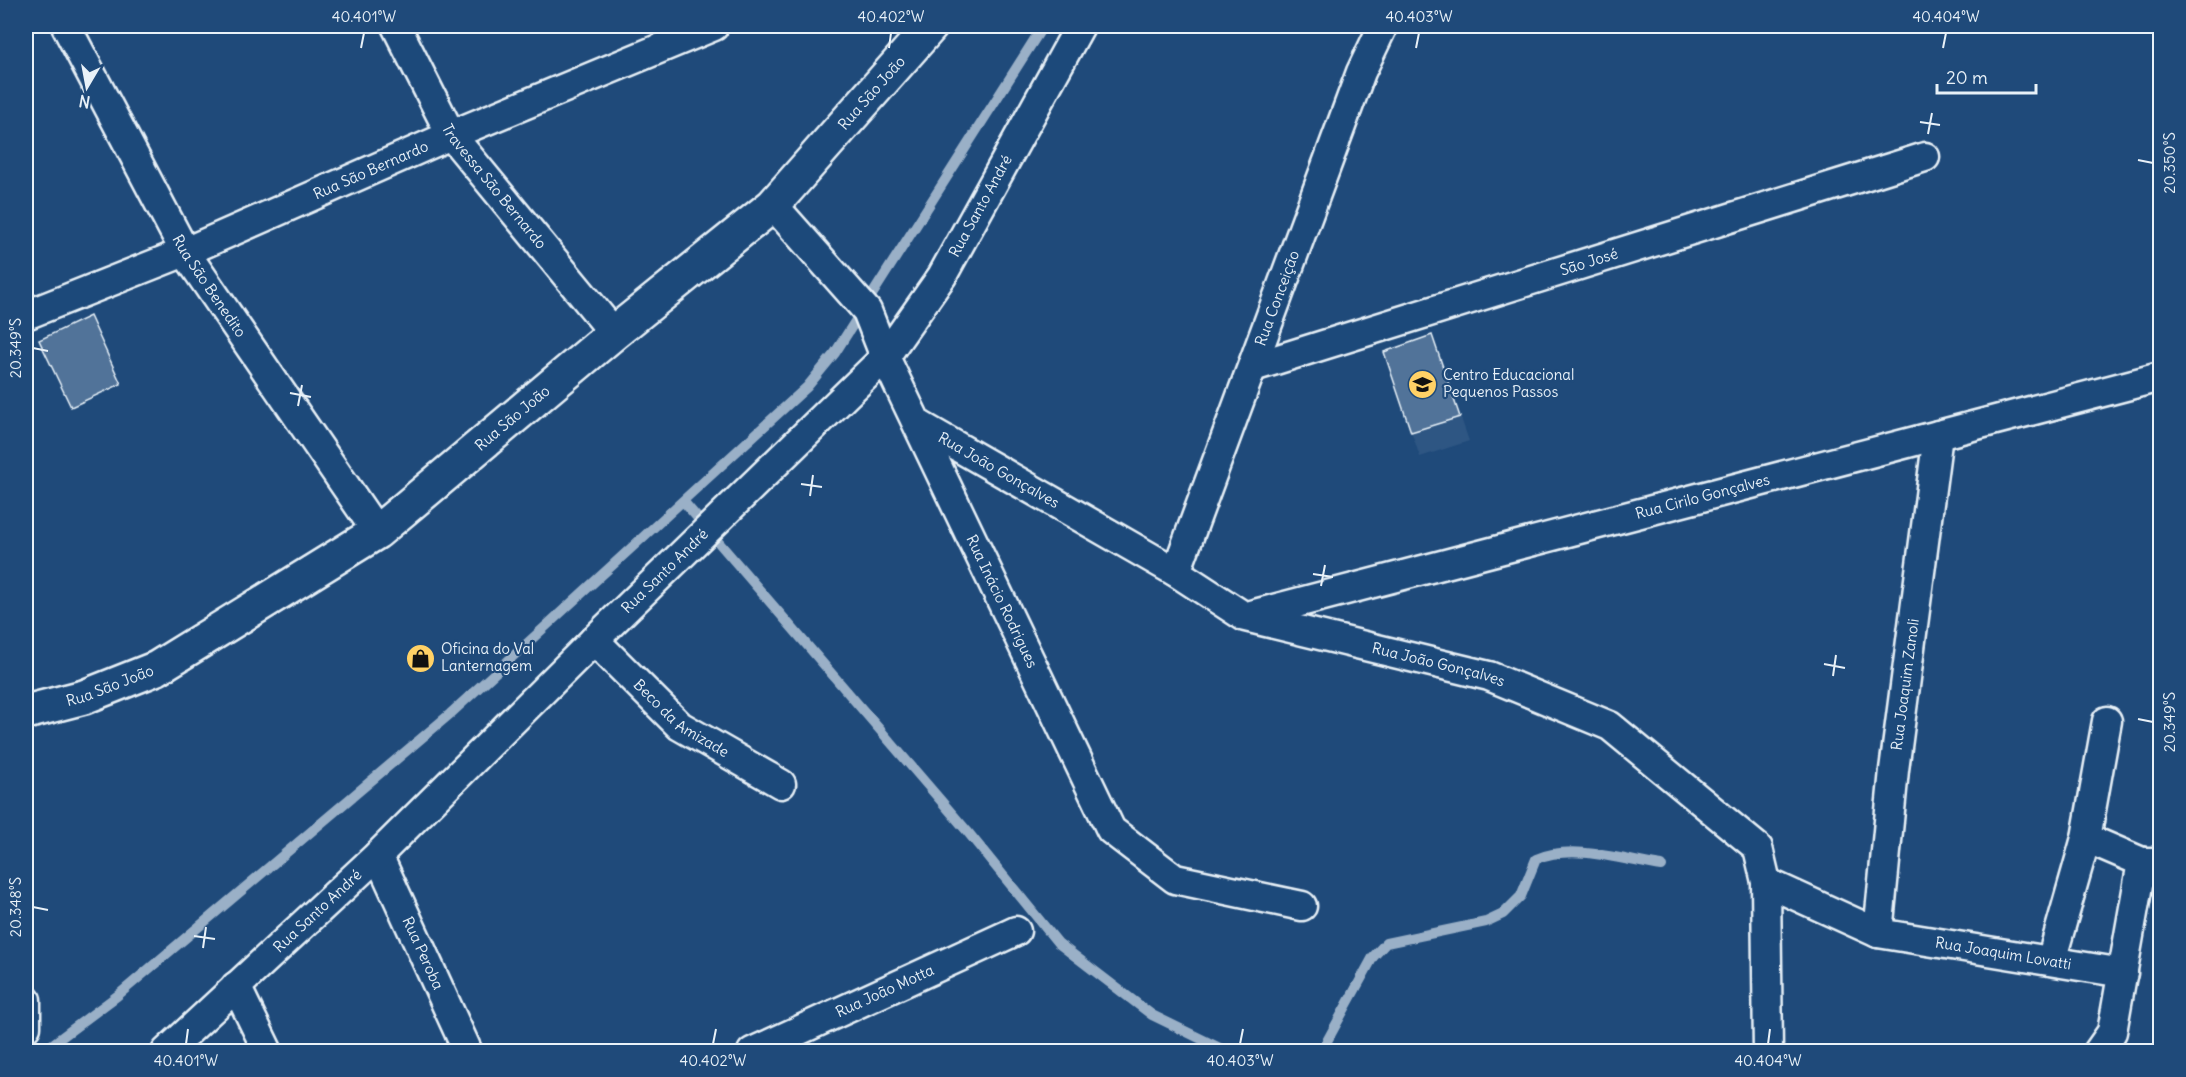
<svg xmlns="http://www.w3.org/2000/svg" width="2186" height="1077" font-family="Delius,sans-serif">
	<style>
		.built { fill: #2e5683 }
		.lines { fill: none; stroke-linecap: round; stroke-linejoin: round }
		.stream { stroke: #9ab0c7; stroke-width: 10 }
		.building { fill: #517399; stroke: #e8f1f8; stroke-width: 1.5 }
		.street-casing { stroke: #e8f1f8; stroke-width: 33 }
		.secondary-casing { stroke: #e8f1f8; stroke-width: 38 }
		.street { stroke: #1f4a7a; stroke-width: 28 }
		.secondary { stroke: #1f4a7a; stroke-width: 33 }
		.ticks { fill: none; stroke: #e8f1f8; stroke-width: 2 }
		.labels { text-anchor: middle; stroke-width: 4.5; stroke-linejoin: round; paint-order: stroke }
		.street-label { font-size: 15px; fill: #e8f1f8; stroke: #1f4a7a }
		.poi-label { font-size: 15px; fill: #e8f1f8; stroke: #1f4a7a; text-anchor: start }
		.neatline { fill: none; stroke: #e8f1f8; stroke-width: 2 }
		.ticks-label { font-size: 15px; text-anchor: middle; fill: #e8f1f8 }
	</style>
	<rect width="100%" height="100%" fill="#1f4a7a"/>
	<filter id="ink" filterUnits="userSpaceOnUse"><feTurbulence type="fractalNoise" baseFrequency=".0167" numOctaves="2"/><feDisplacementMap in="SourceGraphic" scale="12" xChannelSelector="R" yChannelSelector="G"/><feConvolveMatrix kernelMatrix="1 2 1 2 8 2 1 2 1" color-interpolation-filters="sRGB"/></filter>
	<g filter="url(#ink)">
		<path class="built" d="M 1432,335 L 1469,441 L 1420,457 L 1384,352 Z"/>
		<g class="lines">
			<path class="stream" d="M 683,501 L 967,831 L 1058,943 L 1152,1015 L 1228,1052
				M 42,1052 L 117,996 L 450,714 L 807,387 L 835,353 L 1043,26
				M 1321,1052 L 1373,957 L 1386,943 L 1486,922 L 1503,914 L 1521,896 L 1536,859 C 1573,843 1623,860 1662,866"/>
		</g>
		<path class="building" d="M 90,316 L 121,384 L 71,407 L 39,340 Z
			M 1432,335 L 1460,417 L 1411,432 L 1384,352 Z"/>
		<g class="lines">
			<defs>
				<g id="street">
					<path id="s1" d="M 66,26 L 185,252 L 377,532"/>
					<path id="s2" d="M 396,26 L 451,135 L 614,333"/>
					<path id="s3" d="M 773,205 L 867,311 L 885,357 L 1111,830 L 1175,879 L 1302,906"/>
					<path id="s4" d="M 26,315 L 185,252 L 451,135 L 714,26"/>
					<path id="s5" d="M 1253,367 L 1925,157"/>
					<path id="s6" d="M 918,424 L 1176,572 L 1245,617 L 1489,676 L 1610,726 L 1758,848 L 1766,882 L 1768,1052"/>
					<path id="s7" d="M 1176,572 L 1361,72 L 1383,26"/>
					<path id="s8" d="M 1247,616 L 2160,377"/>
					<path id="s9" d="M 594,640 L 680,726 L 781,784"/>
					<path d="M 2086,838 L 2142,862"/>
					<path id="s10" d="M 378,855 L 468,1052"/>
					<path id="s11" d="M 1766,882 L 1878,933 L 2123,973"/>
					<path id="s12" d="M 1878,933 L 1894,770 L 1938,435"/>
					<path d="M 2051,961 L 2086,838 L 2107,721"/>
					<path d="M 236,986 L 268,1052"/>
					<path d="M 26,1000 L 26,1027"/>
					<path id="s13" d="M 166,1052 L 378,855 L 594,640 L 885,357 L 942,276 L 1080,26"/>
					<path id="s14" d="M 752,1052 L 1016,931"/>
					<path d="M 2098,1052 L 2112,1032 L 2142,862 L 2160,862"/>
				</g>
				<g id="secondary">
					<path id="s15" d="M 26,712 L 84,697 L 157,668 L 377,532 L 614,333 L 773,205 L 931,26"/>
				</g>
			</defs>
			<use href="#street" class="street-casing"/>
			<use href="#secondary" class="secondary-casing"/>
			<use href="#street" class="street"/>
			<use href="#secondary" class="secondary"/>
		</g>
	</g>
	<path class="ticks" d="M 361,48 L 364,33M 889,48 L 891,33M 1416,48 L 1419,33M 1943,48 L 1946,33M 1920,122 L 1940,125M 1928,134 L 1932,113M 2138,160 L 2153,163M 33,348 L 48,351M 290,393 L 311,397M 298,406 L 302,385M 801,484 L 822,487M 810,496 L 813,475M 1313,574 L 1333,577M 1321,586 L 1325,565M 1824,664 L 1845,668M 1833,676 L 1836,655M 2138,719 L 2153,722M 33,907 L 48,910M 194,936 L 215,939M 203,948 L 206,927M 186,1044 L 188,1029M 713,1044 L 716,1029M 1240,1044 L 1243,1029M 1768,1044 L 1770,1029"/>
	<defs>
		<symbol id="school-disc" viewBox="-11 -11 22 22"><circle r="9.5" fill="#ffd166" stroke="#1f4a7a"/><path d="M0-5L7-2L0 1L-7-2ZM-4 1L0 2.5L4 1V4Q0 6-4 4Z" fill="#111"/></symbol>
		<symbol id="shop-disc" viewBox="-11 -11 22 22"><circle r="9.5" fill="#ffd166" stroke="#1f4a7a"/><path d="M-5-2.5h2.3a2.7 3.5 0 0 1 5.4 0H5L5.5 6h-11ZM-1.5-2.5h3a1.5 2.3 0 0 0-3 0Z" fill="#111"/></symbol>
	</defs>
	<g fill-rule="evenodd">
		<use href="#school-disc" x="1406" y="368" width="33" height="33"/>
		<use href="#shop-disc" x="404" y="642" width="33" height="33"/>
	</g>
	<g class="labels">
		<g class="street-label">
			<text dy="5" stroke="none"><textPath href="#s15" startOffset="1060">Rua São João</textPath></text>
			<text dy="5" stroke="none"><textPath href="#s4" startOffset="374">Rua São Bernardo</textPath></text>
			<text dy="5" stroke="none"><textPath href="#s2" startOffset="189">Travessa São Bernardo</textPath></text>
			<text dy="5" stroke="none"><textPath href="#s13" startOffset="1179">Rua Santo André</textPath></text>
			<text dy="5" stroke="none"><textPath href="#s5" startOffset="352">São José</textPath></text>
			<text dy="5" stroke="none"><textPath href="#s1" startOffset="297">Rua São Benedito</textPath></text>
			<text dy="5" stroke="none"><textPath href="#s7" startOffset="292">Rua Conceição</textPath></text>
			<text dy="5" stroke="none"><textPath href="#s15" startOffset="574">Rua São João</textPath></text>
			<text dy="5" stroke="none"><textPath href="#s6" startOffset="93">Rua João Gonçalves</textPath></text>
			<text dy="5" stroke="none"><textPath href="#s8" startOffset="471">Rua Cirilo Gonçalves</textPath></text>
			<text dy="5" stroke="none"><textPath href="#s13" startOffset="693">Rua Santo André</textPath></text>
			<text dy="5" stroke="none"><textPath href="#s3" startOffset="462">Rua Inácio Rodrigues</textPath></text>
			<text dy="5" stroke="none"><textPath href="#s6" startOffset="579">Rua João Gonçalves</textPath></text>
			<text dy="5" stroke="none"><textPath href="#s15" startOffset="88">Rua São João</textPath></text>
			<text dy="5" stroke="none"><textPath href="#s12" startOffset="250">Rua Joaquim Zanoli</textPath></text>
			<text dy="5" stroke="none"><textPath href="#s9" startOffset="118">Beco da Amizade</textPath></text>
			<text dy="5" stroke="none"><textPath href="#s13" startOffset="207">Rua Santo André</textPath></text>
			<text dy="5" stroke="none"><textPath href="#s10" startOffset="108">Rua Peroba</textPath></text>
			<text dy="5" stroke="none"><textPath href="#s11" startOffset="250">Rua Joaquim Lovatti</textPath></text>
			<text dy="5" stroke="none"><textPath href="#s14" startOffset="146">Rua João Motta</textPath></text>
		</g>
		<g class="poi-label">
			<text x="1443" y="380">Centro Educacional<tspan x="1443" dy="17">Pequenos Passos</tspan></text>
			<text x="441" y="654">Oficina do Val<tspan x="441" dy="17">Lanternagem</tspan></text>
		</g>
	</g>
	<rect width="2186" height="1077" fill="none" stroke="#1f4a7a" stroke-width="66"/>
	<g transform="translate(87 87) rotate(190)" stroke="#1f4a7a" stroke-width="4.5" paint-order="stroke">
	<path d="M0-4.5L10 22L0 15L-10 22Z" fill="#e8f1f8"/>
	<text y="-9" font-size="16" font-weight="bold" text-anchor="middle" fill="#e8f1f8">N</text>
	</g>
	<path d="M1937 84v9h99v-9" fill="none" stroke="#e8f1f8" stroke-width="3"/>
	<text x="1946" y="84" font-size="18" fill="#e8f1f8" stroke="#1f4a7a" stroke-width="4.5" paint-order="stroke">20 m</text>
	<rect x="33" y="33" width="2120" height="1011" class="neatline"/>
	<g class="ticks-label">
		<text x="364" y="22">40.401°W</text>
		<text x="891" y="22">40.402°W</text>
		<text x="1419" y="22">40.403°W</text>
		<text x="1946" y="22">40.404°W</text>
		<text transform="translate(2170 163) rotate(-90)" y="5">20.350°S</text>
		<text transform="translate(16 348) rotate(-90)" y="5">20.349°S</text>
		<text transform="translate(2170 722) rotate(-90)" y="5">20.349°S</text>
		<text transform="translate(16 907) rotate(-90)" y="5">20.348°S</text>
		<text x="186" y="1066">40.401°W</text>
		<text x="713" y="1066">40.402°W</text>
		<text x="1240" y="1066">40.403°W</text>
		<text x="1768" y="1066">40.404°W</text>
	</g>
</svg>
